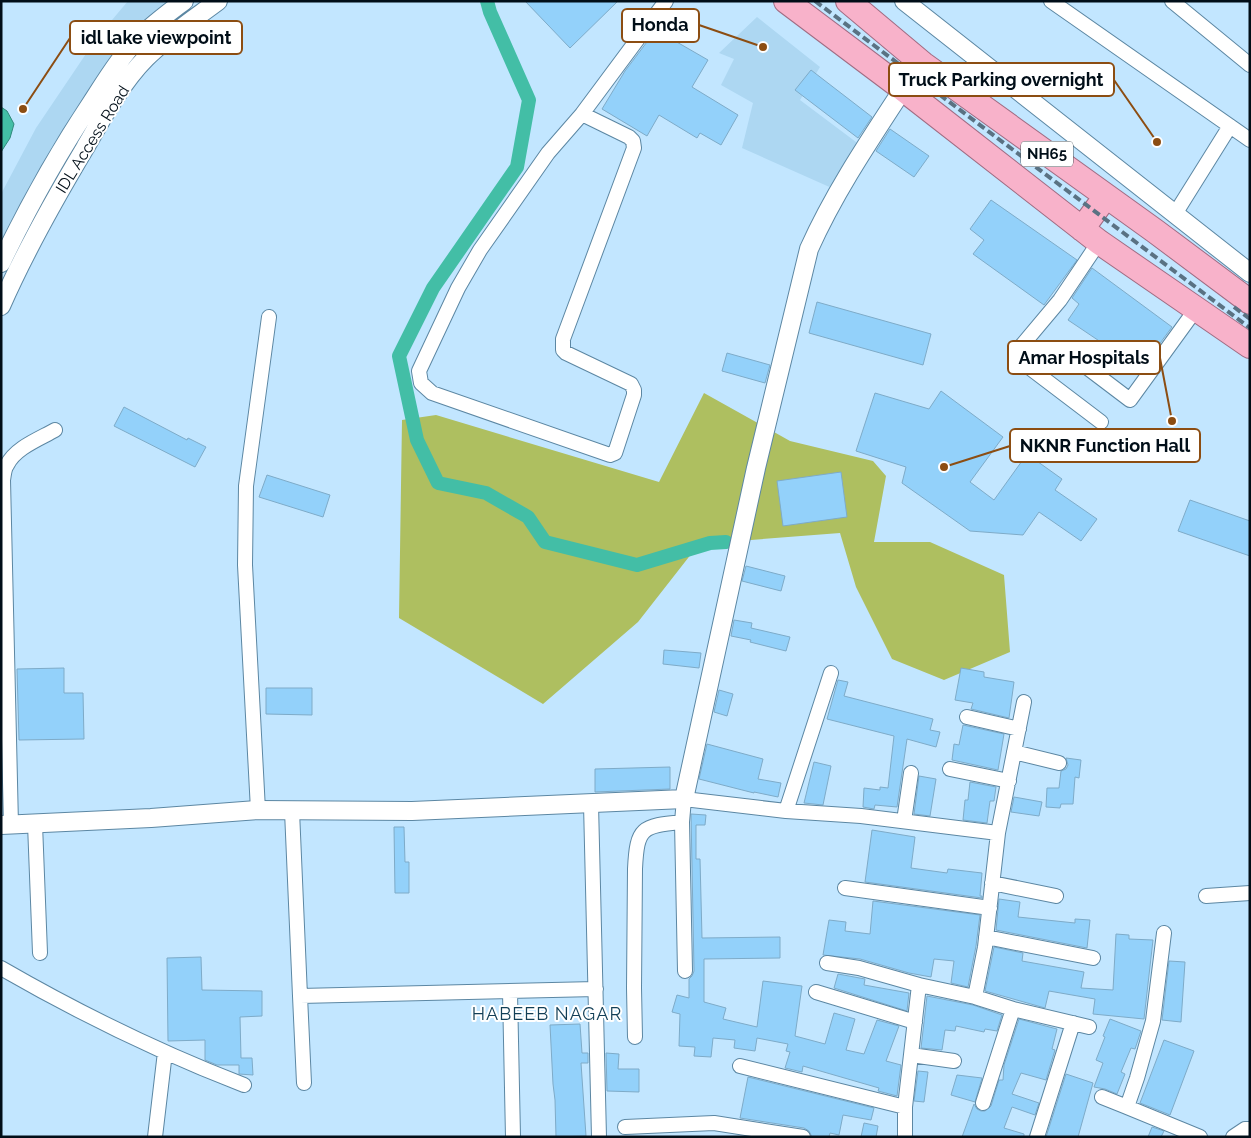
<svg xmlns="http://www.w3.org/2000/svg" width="1251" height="1138" font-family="Raleway,sans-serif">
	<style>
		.built { fill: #add7f2 }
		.green { fill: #aebf60 }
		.water { fill: #43bea6; stroke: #2f897b }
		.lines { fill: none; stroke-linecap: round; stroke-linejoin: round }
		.canal { stroke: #43bea6; stroke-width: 14 }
		.building { fill: #93d1fa; stroke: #7eabc8 }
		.minor-casing { stroke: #5c87a3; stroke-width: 16 }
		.tertiary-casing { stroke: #5c87a3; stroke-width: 20 }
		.trunk-casing { stroke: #a06c83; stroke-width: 26 }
		.minor { stroke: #fff; stroke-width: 14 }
		.tertiary { stroke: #fff; stroke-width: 18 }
		.trunk { stroke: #f8b2ca; stroke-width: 24 }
		.rail { stroke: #5a7283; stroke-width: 4; stroke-dasharray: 8 4; stroke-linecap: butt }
		.labels { text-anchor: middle; stroke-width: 4; stroke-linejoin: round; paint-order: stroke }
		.shield { fill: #fff; stroke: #4d565d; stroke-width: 1 }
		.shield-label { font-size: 15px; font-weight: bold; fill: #010e18 }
		.street-label { font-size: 16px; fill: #010e18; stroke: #fff }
		.neighbourhood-label { font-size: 18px; letter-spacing: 1px; fill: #123f57; stroke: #fff }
		.leader { fill: none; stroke: #8c4d12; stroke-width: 2 }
		.callout-dot { fill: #8c4d12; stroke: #fff; stroke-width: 2 }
		.callout { fill: #fff; stroke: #8c4d12; stroke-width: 2 }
		.callout-label { font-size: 18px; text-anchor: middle; font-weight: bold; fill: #010e18 }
	</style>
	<rect width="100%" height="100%" fill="#c2e6ff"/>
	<path class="built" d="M 128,1 L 177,1 L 146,25 L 1,252 L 1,194 L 36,128 L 96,39 Z
		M 757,17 L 820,67 L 800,100 L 860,145 L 834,189 L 742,148 L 753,103 L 721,85 L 734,59 L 719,53 Z"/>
	<path class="green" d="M 704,393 L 790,441 L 873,461 L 886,476 L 874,542 L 930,542 L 1004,575 L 1010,652 L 944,680 L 892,659 L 856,587 L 840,533 L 699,544 L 638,622 L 543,704 L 399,618 L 402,420 L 436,415 L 659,482 Z"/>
	<path class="water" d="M 1,107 L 7,111 L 14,124 L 10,138 L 1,152 Z"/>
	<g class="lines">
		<path class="canal" d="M 487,1 L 490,12 L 529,100 L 517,167 L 433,288 L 399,356 L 417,440 L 438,483 L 486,493 L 528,517 L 545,542 L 637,565 L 710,543 L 726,542"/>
	</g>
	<path class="building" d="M 525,1 L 618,1 L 570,48 Z
		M 656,30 L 708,60 L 692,87 L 738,115 L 721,145 L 700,133 L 697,138 L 659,115 L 647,136 L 602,109 L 625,71 Z
		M 811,70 L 872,117 L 858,138 L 795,90 Z
		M 890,129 L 929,156 L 914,177 L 876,151 Z
		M 991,200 L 1077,260 L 1044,305 L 973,254 L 984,240 L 970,229 Z
		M 1092,268 L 1172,327 L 1141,369 L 1068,320 L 1079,304 L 1072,298 Z
		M 817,302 L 931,334 L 923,365 L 809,333 Z
		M 727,353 L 770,365 L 765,383 L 722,371 Z
		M 941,391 L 1003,437 L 970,482 L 994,500 L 1027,454 L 1062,479 L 1055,490 L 1097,519 L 1081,541 L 1039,512 L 1023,535 L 970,531 L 902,483 L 906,467 L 856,451 L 875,393 L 929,409 Z
		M 124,407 L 187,440 L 188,438 L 206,447 L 195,467 L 114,426 Z
		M 841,472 L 847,517 L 783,526 L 777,481 Z
		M 267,475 L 330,495 L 323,517 L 259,497 Z
		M 1190,500 L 1250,521 L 1250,556 L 1178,531 Z
		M 746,566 L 785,576 L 781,591 L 742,581 Z
		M 734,620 L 752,623 L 751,628 L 790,637 L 786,651 L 750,642 L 751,640 L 731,636 Z
		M 664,650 L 701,653 L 699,668 L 663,664 Z
		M 64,668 L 64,693 L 83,693 L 84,739 L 19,740 L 17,669 Z
		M 961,668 L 984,672 L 984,677 L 1014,682 L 1009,718 L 971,709 L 973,703 L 955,700 Z
		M 838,680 L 848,682 L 844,696 L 933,719 L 930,730 L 940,732 L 936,747 L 907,739 L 897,807 L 875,805 L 874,809 L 863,807 L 864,788 L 880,790 L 880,787 L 888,788 L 894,736 L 827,719 Z
		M 266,688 L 312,688 L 312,715 L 266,714 Z
		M 719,690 L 733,694 L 727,716 L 714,712 Z
		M 963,725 L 1004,734 L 998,770 L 952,760 L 954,744 L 959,745 Z
		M 707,744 L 763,759 L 758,779 L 781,783 L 778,797 L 754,792 L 754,793 L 699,779 Z
		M 1066,758 L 1081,760 L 1079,778 L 1075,777 L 1073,804 L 1061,804 L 1060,808 L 1046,807 L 1047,788 L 1059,788 L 1061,771 L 1066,769 L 1068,765 Z
		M 814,762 L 831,766 L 823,805 L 804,803 Z
		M 670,767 L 670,789 L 595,792 L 595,769 Z
		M 919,776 L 936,779 L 930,816 L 914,814 Z
		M 970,782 L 996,787 L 994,801 L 990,801 L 987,823 L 963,820 L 965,800 L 968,800 Z
		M 1014,797 L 1042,802 L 1039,816 L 1011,812 Z
		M 691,814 L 706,815 L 705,825 L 696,825 L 696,859 L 700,859 L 702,938 L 780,937 L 780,958 L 704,959 L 704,1002 L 726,1008 L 723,1019 L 757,1027 L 763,981 L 802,986 L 795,1036 L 825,1044 L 834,1013 L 855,1019 L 846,1050 L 864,1054 L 877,1020 L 899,1026 L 886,1061 L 901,1065 L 897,1096 L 878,1091 L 879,1088 L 803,1066 L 802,1072 L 785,1068 L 790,1052 L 786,1051 L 788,1044 L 757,1038 L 755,1051 L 734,1048 L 735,1040 L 713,1038 L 711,1057 L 694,1056 L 695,1047 L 679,1046 L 680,1014 L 672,1012 L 677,995 L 689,998 L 689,979 L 692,976 L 694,971 Z
		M 394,827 L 404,827 L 405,862 L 409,862 L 409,893 L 395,893 Z
		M 872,830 L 915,837 L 911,868 L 947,873 L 948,869 L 982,873 L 980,896 L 982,896 L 982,898 L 865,882 Z
		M 999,899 L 1020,902 L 1018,917 L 1075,923 L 1075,919 L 1090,920 L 1087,948 L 996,930 Z
		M 873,901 L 980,915 L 976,946 L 968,987 L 951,983 L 954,961 L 934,959 L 931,977 L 909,973 L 860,959 L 823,955 L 829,920 L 846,922 L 845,931 L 870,934 Z
		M 1116,934 L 1129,935 L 1129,939 L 1153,940 L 1144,1019 L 1093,1014 L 1095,999 L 1049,991 L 1045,1008 L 985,991 L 994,947 L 1023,953 L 1022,961 L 1084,972 L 1081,988 L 1113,990 Z
		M 201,957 L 202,990 L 262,991 L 262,1016 L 240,1017 L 241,1058 L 252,1058 L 253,1075 L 239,1074 L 239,1065 L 217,1065 L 205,1060 L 205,1040 L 168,1041 L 167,958 Z
		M 1169,961 L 1185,962 L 1181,1022 L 1162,1020 Z
		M 838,974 L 865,979 L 864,985 L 909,993 L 907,1011 L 834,988 Z
		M 927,996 L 973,1005 L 1002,1015 L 997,1031 L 985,1029 L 984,1032 L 956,1026 L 955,1031 L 945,1030 L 942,1050 L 921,1048 Z
		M 1019,1019 L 1057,1029 L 1052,1049 L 1055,1050 L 1046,1080 L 1021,1073 L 1012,1094 L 1039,1103 L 1035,1115 L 1012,1107 L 1004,1128 L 1024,1134 L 1024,1137 L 962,1137 L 974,1104 L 977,1109 L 981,1111 L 985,1111 L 991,1106 L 999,1080 L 1003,1080 L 1004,1065 Z
		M 1110,1019 L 1141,1031 L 1135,1049 L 1131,1048 L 1121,1072 L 1125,1074 L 1117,1094 L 1105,1089 L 1094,1087 L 1103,1063 L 1096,1060 L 1105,1037 L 1103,1036 Z
		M 580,1024 L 582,1053 L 588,1053 L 588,1063 L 581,1063 L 586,1136 L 556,1137 L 555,1100 L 553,1084 L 550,1025 Z
		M 1164,1040 L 1194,1051 L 1170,1115 L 1140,1103 Z
		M 606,1053 L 619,1054 L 618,1069 L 639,1069 L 639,1092 L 607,1091 Z
		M 918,1071 L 928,1072 L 924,1102 L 914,1101 Z
		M 1066,1074 L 1093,1083 L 1078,1137 L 1046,1137 Z
		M 957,1075 L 982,1078 L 975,1102 L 951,1095 Z
		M 748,1077 L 874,1108 L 871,1120 L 843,1115 L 839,1135 L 830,1133 L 829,1137 L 812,1137 L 809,1131 L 804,1128 L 740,1118 Z
		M 864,1123 L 878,1126 L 876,1137 L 861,1137 Z
		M 1152,1127 L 1164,1131 L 1161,1137 L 1148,1137 Z"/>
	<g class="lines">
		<defs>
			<path id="minor" d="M 1051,1 L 1250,140
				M 1172,1 L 1250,65
				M 582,114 L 629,137 L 633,141 L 634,148 L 563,339 L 563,350 L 566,353 L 631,384 L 634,390 L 634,395 L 615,453 L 610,455 L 432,393 L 421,383 L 419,371 L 458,288 L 480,250 L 548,153 L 582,114 L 666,1
				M 1175,214 L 1230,126
				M 1099,242 L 1060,300 L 1018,350 L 1022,362 L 1101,422
				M 1064,350 L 1130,400 L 1196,309
				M 967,717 L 1019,729
				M 1014,752 L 1059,763
				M 950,769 L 1009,781
				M 591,804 L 599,1137
				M 258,810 L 245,565 L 246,486 L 269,317
				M 292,811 L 300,996 L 596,989
				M 786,811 L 831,673
				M 904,821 L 911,773
				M 35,824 L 40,953
				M 11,825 L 3,480 C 4,475 4,469 7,465 C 15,448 39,439 55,430
				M 992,883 L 1056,896
				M 845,888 L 990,908
				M 1206,896 L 1250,893
				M 1164,933 L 1153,1021 L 1137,1078 L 1127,1107 L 1200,1137
				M 986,937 L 1093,958
				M 827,963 L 859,968 L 919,985
				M 1,968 C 79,1013 161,1053 244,1085
				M 685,971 L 682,822 L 684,799 L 786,811 L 861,816 L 998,833
				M 510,992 L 513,1137
				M 816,992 L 915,1022
				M 300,996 L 304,1083
				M 975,997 L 1013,1009 L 1089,1027
				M 635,1037 L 634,988 L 635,869 C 637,827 642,826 682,822
				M 911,1055 L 954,1061
				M 740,1066 L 905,1107
				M 1102,1097 L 1127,1107
				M 983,1103 L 1013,1009
				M 625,1127 L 714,1123 L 803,1137
				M 155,1137 L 165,1052
				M 905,1137 L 905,1107 L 919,985 L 975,997 L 985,947 L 998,833 L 1024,702
				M 1037,1137 L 1073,1023
				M 1233,1137 L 1245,1129 L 1250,1129"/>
			<path id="tertiary" d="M 904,1 L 1250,273
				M 1,263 C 28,207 58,153 92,102 C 105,82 118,60 134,43 C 149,27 167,14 184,1
				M 1,306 C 25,251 54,200 85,148 C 102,118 122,82 146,58 C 168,36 194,19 218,1
				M 1,825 L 151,818 L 258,810 L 412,811 L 684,799 L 756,468 L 809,249 C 834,193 869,141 903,89"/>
			<path id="trunk" d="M 786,1 L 903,89 L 1099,242 L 1250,346
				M 848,1 L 923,64 L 1155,231 L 1250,302
				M 1082,229 L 1106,196"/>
		</defs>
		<use href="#minor" class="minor-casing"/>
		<use href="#tertiary" class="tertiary-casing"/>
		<use href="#trunk" class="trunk-casing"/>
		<use href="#minor" class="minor"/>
		<use href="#tertiary" class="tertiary"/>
		<use href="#trunk" class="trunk"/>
		<path class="rail" d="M 815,1 L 1250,328
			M 1234,307 L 1250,319"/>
	</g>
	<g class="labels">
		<rect class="shield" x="1021" y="141.5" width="52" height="25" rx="4"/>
		<g class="shield-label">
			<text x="1047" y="159">NH65</text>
		</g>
		<g class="street-label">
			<text transform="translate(92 139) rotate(-58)" y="6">IDL Access Road</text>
		</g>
		<g class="neighbourhood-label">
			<text x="547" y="1020">HABEEB NAGAR</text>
		</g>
	</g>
	<path class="leader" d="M763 47L699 25M23 109L70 38M1157 142L1114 80M1172 421L1160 358M944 467L1010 446"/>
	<g class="callout-dot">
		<circle cx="763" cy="47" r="5"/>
		<circle cx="23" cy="109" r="5"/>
		<circle cx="1157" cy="142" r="5"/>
		<circle cx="1172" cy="421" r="5"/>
		<circle cx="944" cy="467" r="5"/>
	</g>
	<g class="callout">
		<rect x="622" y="9" width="77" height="33" rx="5"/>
		<rect x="70" y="21" width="172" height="33" rx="5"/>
		<rect x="889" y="63" width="225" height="33" rx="5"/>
		<rect x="1008" y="341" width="152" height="33" rx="5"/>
		<rect x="1010" y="429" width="190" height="33" rx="5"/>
	</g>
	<g class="callout-label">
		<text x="660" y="31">Honda</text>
		<text x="156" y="44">idl lake viewpoint</text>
		<text x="1001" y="86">Truck Parking overnight</text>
		<text x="1084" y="364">Amar Hospitals</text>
		<text x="1105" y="452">NKNR Function Hall</text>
	</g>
	<rect width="1251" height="1138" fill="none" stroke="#010e18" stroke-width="5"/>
</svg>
